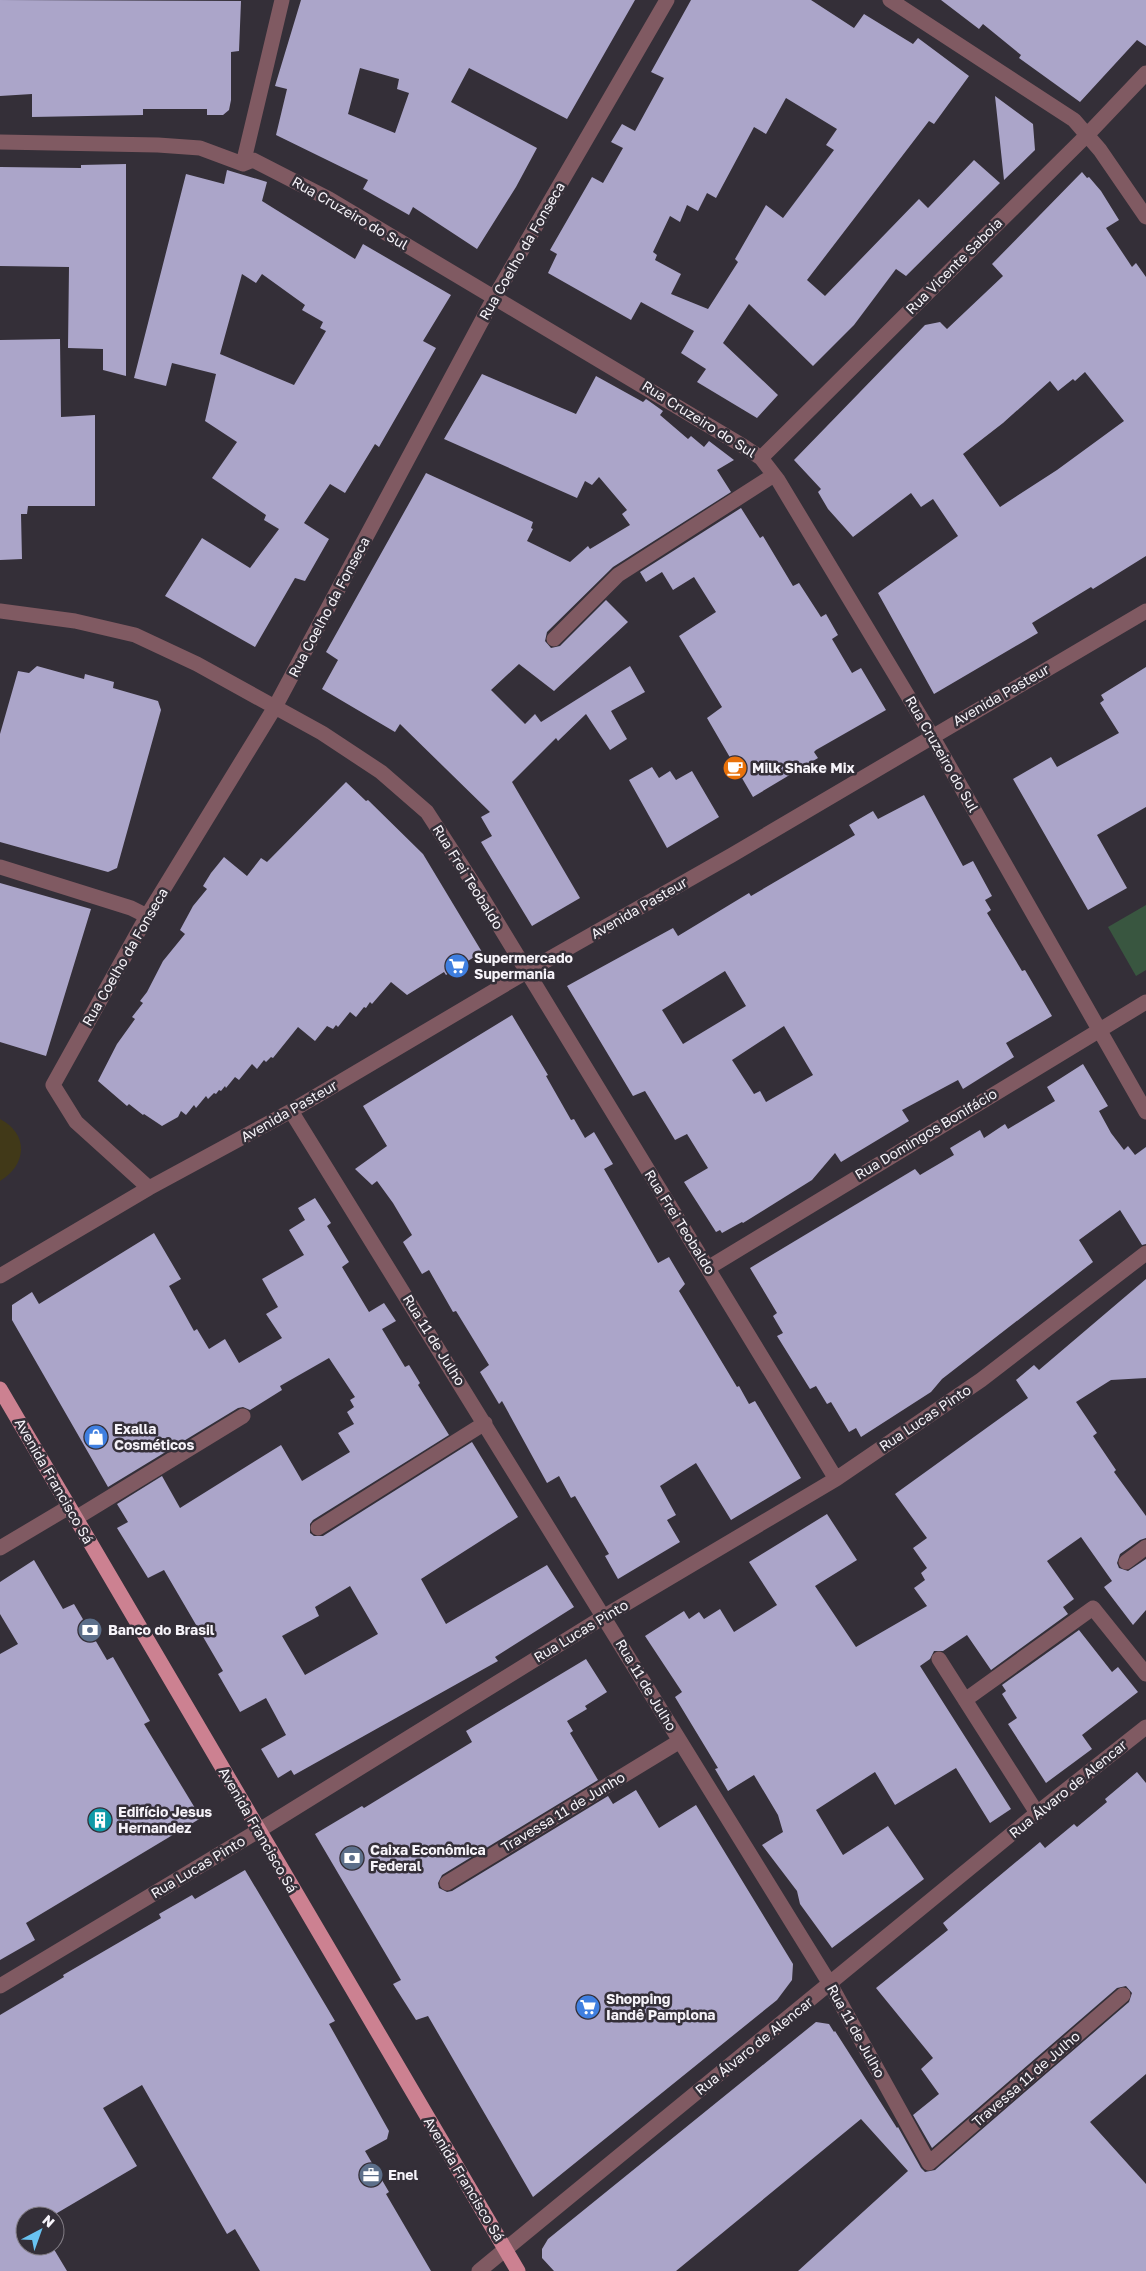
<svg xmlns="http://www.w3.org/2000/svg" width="1146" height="2271" font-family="'Golos Text',sans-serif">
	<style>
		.green { fill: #395640 }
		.sand { fill: #413918 }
		.building { fill: #aba5c9; fill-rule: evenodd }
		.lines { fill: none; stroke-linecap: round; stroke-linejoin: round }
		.minor { stroke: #805a62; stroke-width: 15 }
		.major { stroke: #cc8191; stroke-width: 15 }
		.labels { text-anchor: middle; stroke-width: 5; stroke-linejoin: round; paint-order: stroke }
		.street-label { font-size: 14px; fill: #f6f3f9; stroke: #342f38 }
		.poi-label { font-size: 14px; font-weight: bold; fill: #f6f3f9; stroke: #342f38; text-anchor: start }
	</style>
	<rect width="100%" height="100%" fill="#342f38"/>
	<path class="green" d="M 1146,905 L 1146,970 L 1136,976 L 1108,927 Z"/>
	<path class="sand" d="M 0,1119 C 29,1134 27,1165 0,1181 Z"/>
	<path class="building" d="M 0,0 L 241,1 L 239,51 L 231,52 L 231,100 L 229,110 L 223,115 L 207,115 L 207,109 L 143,109 L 143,115 L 32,117 L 32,94 L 0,96 Z
		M 301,0 L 635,0 L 567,119 L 469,68 L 451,102 L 537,148 L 516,187 L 477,249 L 413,207 L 409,215 L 363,189 L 368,180 L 276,135 L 287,89 L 275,86 ZM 360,68 L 399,79 L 397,89 L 409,93 L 395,133 L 348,114 Z
		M 691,0 L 811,0 L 854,28 L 864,14 L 913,44 L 918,38 L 969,76 L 934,124 L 929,121 L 807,280 L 825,296 L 919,199 L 928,208 L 974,160 L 1000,183 L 906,276 L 896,269 L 854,325 L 813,366 L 749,304 L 723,343 L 778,395 L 757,418 L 697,382 L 706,369 L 681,353 L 694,331 L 641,302 L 631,320 L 548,273 L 557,254 L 550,250 L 592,177 L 603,183 L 623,148 L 611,142 L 622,124 L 635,131 L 664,78 L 651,72 ZM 786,98 L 837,129 L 826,145 L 834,150 L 783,218 L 766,205 L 735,259 L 738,262 L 708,309 L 671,294 L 681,274 L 655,260 L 657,255 L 653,252 L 670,216 L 680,222 L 687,205 L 698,211 L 707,193 L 716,198 L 754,127 L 766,134 Z
		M 941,0 L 1146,0 L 1146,46 L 1137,40 L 1080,102 L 1019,58 L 1021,55 L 983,24 L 979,29 Z
		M 995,96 L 1033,124 L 1035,150 L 1004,180 Z
		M 126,164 L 126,376 L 103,370 L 103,349 L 68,348 L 69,267 L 0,266 L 0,167 L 81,168 L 81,165 Z
		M 227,170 L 267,182 L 262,201 L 355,259 L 363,244 L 451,295 L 423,341 L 436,348 L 379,447 L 375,444 L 345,493 L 330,484 L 304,523 L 329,539 L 305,581 L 295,578 L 255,647 L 165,596 L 202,538 L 250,568 L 279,529 L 264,520 L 266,515 L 212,478 L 237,442 L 205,421 L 216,374 L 172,363 L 166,386 L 134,378 L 186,174 L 224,184 ZM 242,274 L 256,283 L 262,274 L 305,305 L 302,310 L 323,322 L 320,328 L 326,331 L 294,385 L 220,354 Z
		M 1082,172 L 1087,178 L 1089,177 L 1101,191 L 1119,220 L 1106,228 L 1132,267 L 1136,263 L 1146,277 L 1146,556 L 1093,589 L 1091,587 L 1032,623 L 1038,633 L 934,694 L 878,593 L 958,536 L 933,499 L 921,507 L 911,493 L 853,537 L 828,509 L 818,492 L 821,489 L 794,460 L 925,325 L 940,322 L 947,329 L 1003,276 L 992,264 ZM 1085,372 L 1124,421 L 1057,470 L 1000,507 L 963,454 L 1003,423 L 1050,381 L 1058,391 L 1073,379 L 1075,381 Z
		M 60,339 L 61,417 L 95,415 L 95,506 L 28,506 L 27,514 L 21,514 L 22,559 L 0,560 L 0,340 Z
		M 482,374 L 576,414 L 596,376 L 643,402 L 646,399 L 649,401 L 663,411 L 660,415 L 688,439 L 691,436 L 704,447 L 709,441 L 734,460 L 717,470 L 731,492 L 613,567 L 547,632 L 545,641 L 551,648 L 560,646 L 606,600 L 628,622 L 554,691 L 519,664 L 491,690 L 525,724 L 535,714 L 541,722 L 630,666 L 645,692 L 611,711 L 627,739 L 610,750 L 586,714 L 558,741 L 556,738 L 512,782 L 580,898 L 532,926 L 481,842 L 492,836 L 481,817 L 490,812 L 400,724 L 395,732 L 322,689 L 338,660 L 326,652 L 426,473 L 533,522 L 531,528 L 533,529 L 527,541 L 570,562 L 588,546 L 590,549 L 630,525 L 622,514 L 627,510 L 599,477 L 592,485 L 585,481 L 577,498 L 444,439 Z
		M 741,508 L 760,538 L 763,536 L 793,586 L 799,583 L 821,617 L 826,614 L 838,635 L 832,639 L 852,673 L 861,668 L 886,710 L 816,750 L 814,752 L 818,758 L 753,797 L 707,718 L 722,707 L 679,636 L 716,612 L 694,577 L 673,590 L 662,572 L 646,582 L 640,572 Z
		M 37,666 L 84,679 L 85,674 L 114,682 L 113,688 L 158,701 L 161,710 L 117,868 L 108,872 L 0,842 L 0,734 L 18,671 L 29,673 Z
		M 1146,667 L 1146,807 L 1097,835 L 1127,888 L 1088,910 L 1013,779 L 1051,757 L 1057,767 L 1119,733 L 1100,703 L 1104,700 L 1101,695 Z
		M 652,767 L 659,778 L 670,771 L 676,780 L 692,771 L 719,817 L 667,848 L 629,780 Z
		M 346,782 L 366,801 L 368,800 L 423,854 L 482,952 L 446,975 L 444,972 L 407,995 L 391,982 L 372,1004 L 370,1002 L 366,1008 L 364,1007 L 356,1017 L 350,1012 L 338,1027 L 336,1025 L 333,1029 L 327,1026 L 315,1041 L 298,1027 L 273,1058 L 271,1057 L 266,1062 L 264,1060 L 257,1069 L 252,1064 L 239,1080 L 235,1077 L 226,1088 L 225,1086 L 221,1091 L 219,1090 L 216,1094 L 214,1093 L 208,1099 L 206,1096 L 196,1108 L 194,1105 L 186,1115 L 181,1111 L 178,1117 L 162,1126 L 144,1114 L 143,1115 L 129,1104 L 127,1106 L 98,1081 L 117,1044 L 135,1019 L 132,1017 L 143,1003 L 140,1001 L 147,992 L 163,961 L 185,934 L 180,930 L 193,906 L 207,889 L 203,886 L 211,873 L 224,857 L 247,876 L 261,858 L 267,862 Z
		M 924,795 L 963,866 L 973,861 L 992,896 L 985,900 L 991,910 L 987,913 L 1022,971 L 1025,970 L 1052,1016 L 1006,1043 L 1014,1057 L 963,1089 L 958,1080 L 902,1110 L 909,1121 L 841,1162 L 835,1153 L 812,1180 L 743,1223 L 742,1222 L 722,1233 L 720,1230 L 716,1232 L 684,1182 L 708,1168 L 687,1134 L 675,1140 L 645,1091 L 633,1096 L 567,986 L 673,928 L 678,936 L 749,893 L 751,896 L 855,835 L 849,825 L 873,811 L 878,819 ZM 725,971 L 746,1006 L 683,1044 L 662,1010 ZM 784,1026 L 813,1075 L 766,1102 L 760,1091 L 754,1094 L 732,1060 Z
		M 0,883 L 91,909 L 46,1056 L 0,1042 Z
		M 512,1015 L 548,1075 L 546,1076 L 571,1120 L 574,1119 L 585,1138 L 594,1132 L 613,1164 L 604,1169 L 658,1263 L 669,1257 L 685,1284 L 679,1291 L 737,1387 L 739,1386 L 749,1404 L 755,1401 L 801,1478 L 731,1520 L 696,1463 L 660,1486 L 676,1515 L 667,1520 L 680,1542 L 618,1579 L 605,1556 L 609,1554 L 575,1496 L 571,1498 L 559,1476 L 547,1483 L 502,1401 L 499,1404 L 480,1372 L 489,1365 L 456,1311 L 453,1312 L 429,1270 L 422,1274 L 403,1242 L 412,1235 L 393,1203 L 377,1181 L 372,1185 L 355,1169 L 387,1146 L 363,1106 Z
		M 1083,1064 L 1108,1106 L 1099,1111 L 1111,1133 L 1124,1150 L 1128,1146 L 1135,1155 L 1146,1147 L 1146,1244 L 1142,1245 L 1120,1210 L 1079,1240 L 1093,1262 L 942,1379 L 931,1392 L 861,1437 L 856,1428 L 849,1432 L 831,1402 L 827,1404 L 816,1386 L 810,1389 L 777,1336 L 783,1333 L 773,1316 L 777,1313 L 750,1268 L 915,1169 L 920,1175 L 954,1155 L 950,1148 L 980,1130 L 984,1138 L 1005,1124 L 1008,1129 L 1055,1101 L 1047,1087 Z
		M 315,1198 L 331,1223 L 327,1226 L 349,1262 L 342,1267 L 369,1312 L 384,1303 L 396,1321 L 382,1329 L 405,1367 L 409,1365 L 420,1383 L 418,1385 L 449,1435 L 313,1520 L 310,1524 L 310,1533 L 314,1536 L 323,1536 L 472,1442 L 518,1517 L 421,1579 L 446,1624 L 547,1565 L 574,1607 L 495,1657 L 498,1661 L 294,1775 L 291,1770 L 278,1778 L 261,1749 L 286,1735 L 266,1698 L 240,1712 L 218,1674 L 223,1671 L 164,1570 L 148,1578 L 117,1528 L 128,1522 L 117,1504 L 162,1476 L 180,1508 L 281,1445 L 302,1481 L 350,1452 L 338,1433 L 354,1424 L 347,1412 L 354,1407 L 350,1400 L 355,1397 L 329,1358 L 280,1386 L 282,1390 L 250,1410 L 243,1407 L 238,1408 L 108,1487 L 12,1320 L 12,1305 L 32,1292 L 39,1304 L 154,1233 L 181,1279 L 169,1286 L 194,1331 L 197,1329 L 209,1349 L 225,1339 L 239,1363 L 282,1338 L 266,1314 L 278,1307 L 262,1279 L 304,1255 L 289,1230 L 305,1220 L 298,1208 ZM 350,1586 L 378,1634 L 305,1675 L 282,1636 L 319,1616 L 315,1607 Z
		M 1146,1279 L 1146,1378 L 1111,1380 L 1076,1402 L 1097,1433 L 1093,1436 L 1116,1470 L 1114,1472 L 1146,1516 L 1146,1538 L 1140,1540 L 1120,1554 L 1117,1563 L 1119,1568 L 1128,1571 L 1146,1559 L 1146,1610 L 1133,1625 L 1104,1587 L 1112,1581 L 1081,1537 L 1047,1561 L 1074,1599 L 1063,1607 L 1068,1614 L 991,1670 L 967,1635 L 943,1651 L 934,1651 L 930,1659 L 920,1666 L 1011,1809 L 990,1823 L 956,1768 L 895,1805 L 875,1772 L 816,1810 L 843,1855 L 888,1826 L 924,1879 L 832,1948 L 800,1904 L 797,1891 L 762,1845 L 783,1832 L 778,1815 L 754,1775 L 728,1791 L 715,1769 L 718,1768 L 675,1697 L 682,1692 L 645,1636 L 684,1611 L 689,1619 L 699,1612 L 704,1619 L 720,1609 L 734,1632 L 777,1605 L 749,1562 L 827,1514 L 857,1560 L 815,1586 L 856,1647 L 927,1606 L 914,1588 L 925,1580 L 921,1573 L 927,1568 L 913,1548 L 927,1538 L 895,1494 L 1028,1398 L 1016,1380 L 1034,1365 L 1039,1370 Z
		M 34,1560 L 63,1609 L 74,1604 L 107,1660 L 113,1657 L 150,1721 L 144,1724 L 201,1818 L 26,1923 L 35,1940 L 0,1960 L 0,1654 L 18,1644 L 0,1614 L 0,1582 Z
		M 1079,1630 L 1112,1672 L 1118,1667 L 1138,1692 L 1082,1735 L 1092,1749 L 1046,1783 L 1008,1724 L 1017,1718 L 1002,1694 L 1006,1691 L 1002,1685 Z
		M 586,1659 L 607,1692 L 585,1706 L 587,1709 L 567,1721 L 573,1731 L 570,1733 L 598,1780 L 442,1875 L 438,1883 L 439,1888 L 447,1892 L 452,1891 L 608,1796 L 613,1804 L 636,1790 L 659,1828 L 696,1805 L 793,1964 L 792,1980 L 777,2000 L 533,2197 L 428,2016 L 416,2020 L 393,1984 L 401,1980 L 315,1834 L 362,1806 L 364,1808 L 472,1742 L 466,1731 Z
		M 1137,1772 L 1146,1783 L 1146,2074 L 1090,2122 L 1146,2184 L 1146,2271 L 798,2271 L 908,2171 L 861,2119 L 676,2271 L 554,2271 L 542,2258 L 542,2249 L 548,2239 L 816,2022 L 829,2024 L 834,2032 L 835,2031 L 897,2128 L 898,2127 L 921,2168 L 925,2172 L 935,2170 L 1129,2002 L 1132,1993 L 1126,1986 L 1117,1988 L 932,2148 L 913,2115 L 939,2094 L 921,2069 L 933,2058 L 876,1988 L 948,1930 L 943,1923 L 1040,1842 L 1045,1848 L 1074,1824 L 1077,1827 L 1107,1802 L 1105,1799 Z
		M 245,1870 L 335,2021 L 329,2024 L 389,2131 L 387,2139 L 365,2151 L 389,2192 L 386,2194 L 431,2271 L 260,2271 L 235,2229 L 227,2234 L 142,2085 L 103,2108 L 137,2166 L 52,2216 L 25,2216 L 25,2246 L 52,2246 L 67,2271 L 0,2271 L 0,2015 L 64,1977 L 63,1975 L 161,1918 L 159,1914 L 192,1895 L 195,1899 Z"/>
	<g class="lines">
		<path class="minor" d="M 890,0 L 1074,120 L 1100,150 L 1146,217
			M 0,142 L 158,145 L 200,148 L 243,164 L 253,160 L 329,199 L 743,446 L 761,458 L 778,480 L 932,736 L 1146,1112
			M 243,164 L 282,0
			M 761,458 L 1088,134 L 1146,73
			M 0,611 L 75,621 L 135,635 L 197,664 L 322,733 L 381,772 L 427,812 L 475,886 L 836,1479
			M 554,639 L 618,575 L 774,475
			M 0,867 L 131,908 L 147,916
			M 291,1111 L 830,1984 L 929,2163 L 1123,1995
			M 149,1188 L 76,1122 L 53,1085 L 147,916 L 275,707 L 494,298 L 667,0
			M 708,1268 L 1146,1002
			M 0,1276 L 149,1188 L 291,1111 L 526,972 L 732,855 L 1146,611
			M 76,1518 L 243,1416
			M 318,1528 L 485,1423
			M 0,1548 L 69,1507
			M 1126,1562 L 1146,1547
			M 939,1659 L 1037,1813
			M 965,1700 L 1093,1608 L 1146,1674
			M 447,1883 L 680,1741
			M 0,1986 L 258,1831 L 605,1616 L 836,1479 L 981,1380 L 1146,1253
			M 479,2271 L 1037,1813 L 1146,1727"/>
		<path class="major" d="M 0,1389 L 518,2271"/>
	</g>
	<defs>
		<symbol id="cafe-disc" viewBox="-11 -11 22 22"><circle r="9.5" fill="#e8710a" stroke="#342f38"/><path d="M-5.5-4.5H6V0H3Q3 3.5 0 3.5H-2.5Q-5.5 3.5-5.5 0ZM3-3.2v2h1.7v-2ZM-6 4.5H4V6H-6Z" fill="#fff"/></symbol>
		<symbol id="supermarket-disc" viewBox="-11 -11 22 22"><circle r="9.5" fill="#3f7fe0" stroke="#342f38"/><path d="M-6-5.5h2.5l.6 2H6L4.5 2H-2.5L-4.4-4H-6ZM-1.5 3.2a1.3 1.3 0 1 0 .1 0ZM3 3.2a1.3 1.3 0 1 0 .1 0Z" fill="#fff"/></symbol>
		<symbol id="shop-disc" viewBox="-11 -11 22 22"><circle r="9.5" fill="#3f7fe0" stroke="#342f38"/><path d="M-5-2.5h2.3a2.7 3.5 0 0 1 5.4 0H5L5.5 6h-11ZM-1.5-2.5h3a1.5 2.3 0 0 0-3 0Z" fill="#fff"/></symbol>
		<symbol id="bank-disc" viewBox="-11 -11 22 22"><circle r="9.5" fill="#5c6f8a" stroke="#342f38"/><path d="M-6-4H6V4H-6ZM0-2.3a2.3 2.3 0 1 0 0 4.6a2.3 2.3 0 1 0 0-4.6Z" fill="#fff"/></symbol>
		<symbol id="building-disc" viewBox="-11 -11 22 22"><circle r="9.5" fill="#0f9aa8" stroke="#342f38"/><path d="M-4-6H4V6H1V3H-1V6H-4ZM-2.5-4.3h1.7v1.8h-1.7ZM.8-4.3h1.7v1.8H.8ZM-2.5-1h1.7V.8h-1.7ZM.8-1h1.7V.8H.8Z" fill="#fff"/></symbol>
		<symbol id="office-disc" viewBox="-11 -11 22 22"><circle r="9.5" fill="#5c6f8a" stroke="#342f38"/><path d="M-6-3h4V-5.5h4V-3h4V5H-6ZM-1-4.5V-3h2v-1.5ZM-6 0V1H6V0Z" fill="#fff"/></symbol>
	</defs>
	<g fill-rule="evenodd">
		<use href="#cafe-disc" x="721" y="754" width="28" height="28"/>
		<use href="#supermarket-disc" x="443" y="952" width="28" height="28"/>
		<use href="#shop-disc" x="82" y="1423" width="28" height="28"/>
		<use href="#bank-disc" x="76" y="1616" width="28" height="28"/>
		<use href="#building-disc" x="86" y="1806" width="28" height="28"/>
		<use href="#bank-disc" x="338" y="1844" width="28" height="28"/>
		<use href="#supermarket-disc" x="574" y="1993" width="28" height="28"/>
		<use href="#office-disc" x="357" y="2161" width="28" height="28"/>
	</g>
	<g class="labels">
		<g class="street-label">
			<text transform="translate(350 213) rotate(30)" y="5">Rua Cruzeiro do Sul</text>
			<text transform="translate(522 251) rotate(-60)" y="5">Rua Coelho da Fonseca</text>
			<text transform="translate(954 266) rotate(-45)" y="5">Rua Vicente Saboia</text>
			<text transform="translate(699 419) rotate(32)" y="5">Rua Cruzeiro do Sul</text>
			<text transform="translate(329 607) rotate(-62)" y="5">Rua Coelho da Fonseca</text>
			<text transform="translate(1001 695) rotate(-30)" y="5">Avenida Pasteur</text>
			<text transform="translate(942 754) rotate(60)" y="5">Rua Cruzeiro do Sul</text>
			<text transform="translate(468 877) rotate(58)" y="5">Rua Frei Teobaldo</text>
			<text transform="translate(639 908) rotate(-30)" y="5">Avenida Pasteur</text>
			<text transform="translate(125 957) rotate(-60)" y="5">Rua Coelho da Fonseca</text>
			<text transform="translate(289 1111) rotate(-30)" y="5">Avenida Pasteur</text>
			<text transform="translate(926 1134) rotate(-31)" y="5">Rua Domingos Bonifácio</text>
			<text transform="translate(680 1222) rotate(58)" y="5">Rua Frei Teobaldo</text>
			<text transform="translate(434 1340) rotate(58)" y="5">Rua 11 de Julho</text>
			<text transform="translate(925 1418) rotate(-34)" y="5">Rua Lucas Pinto</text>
			<text transform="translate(54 1481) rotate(60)" y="5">Avenida Francisco Sá</text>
			<text transform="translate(581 1631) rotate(-31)" y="5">Rua Lucas Pinto</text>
			<text transform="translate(646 1685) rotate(59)" y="5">Rua 11 de Julho</text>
			<text transform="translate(1068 1789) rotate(-39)" y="5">Rua Álvaro de Alencar</text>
			<text transform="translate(563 1812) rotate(-31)" y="5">Travessa 11 de Junho</text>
			<text transform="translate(258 1830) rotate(60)" y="5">Avenida Francisco Sá</text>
			<text transform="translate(198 1867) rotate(-31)" y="5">Rua Lucas Pinto</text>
			<text transform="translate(856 2031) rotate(61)" y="5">Rua 11 de Julho</text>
			<text transform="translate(754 2046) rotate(-39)" y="5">Rua Álvaro de Alencar</text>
			<text transform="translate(1026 2079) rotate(-41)" y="5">Travessa 11 de Julho</text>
			<text transform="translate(464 2179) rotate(59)" y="5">Avenida Francisco Sá</text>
		</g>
		<g class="poi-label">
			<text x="752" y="773">Milk Shake Mix</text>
			<text x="474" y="963">Supermercado<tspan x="474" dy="16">Supermania</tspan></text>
			<text x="114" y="1434">Exalla<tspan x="114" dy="16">Cosméticos</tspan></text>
			<text x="108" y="1635">Banco do Brasil</text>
			<text x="118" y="1817">Edifício Jesus<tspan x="118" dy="16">Hernandez</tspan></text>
			<text x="370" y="1855">Caixa Econômica<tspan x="370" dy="16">Federal</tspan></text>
			<text x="606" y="2004">Shopping<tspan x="606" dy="16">Iandê Pamplona</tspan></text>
			<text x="388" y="2180">Enel</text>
		</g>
	</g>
	<g transform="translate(40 2231) rotate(41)"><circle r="24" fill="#342f38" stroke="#827d85"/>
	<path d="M0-4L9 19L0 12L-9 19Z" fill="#69c3f1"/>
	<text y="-8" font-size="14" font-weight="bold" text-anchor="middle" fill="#f6f3f9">N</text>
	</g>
</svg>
